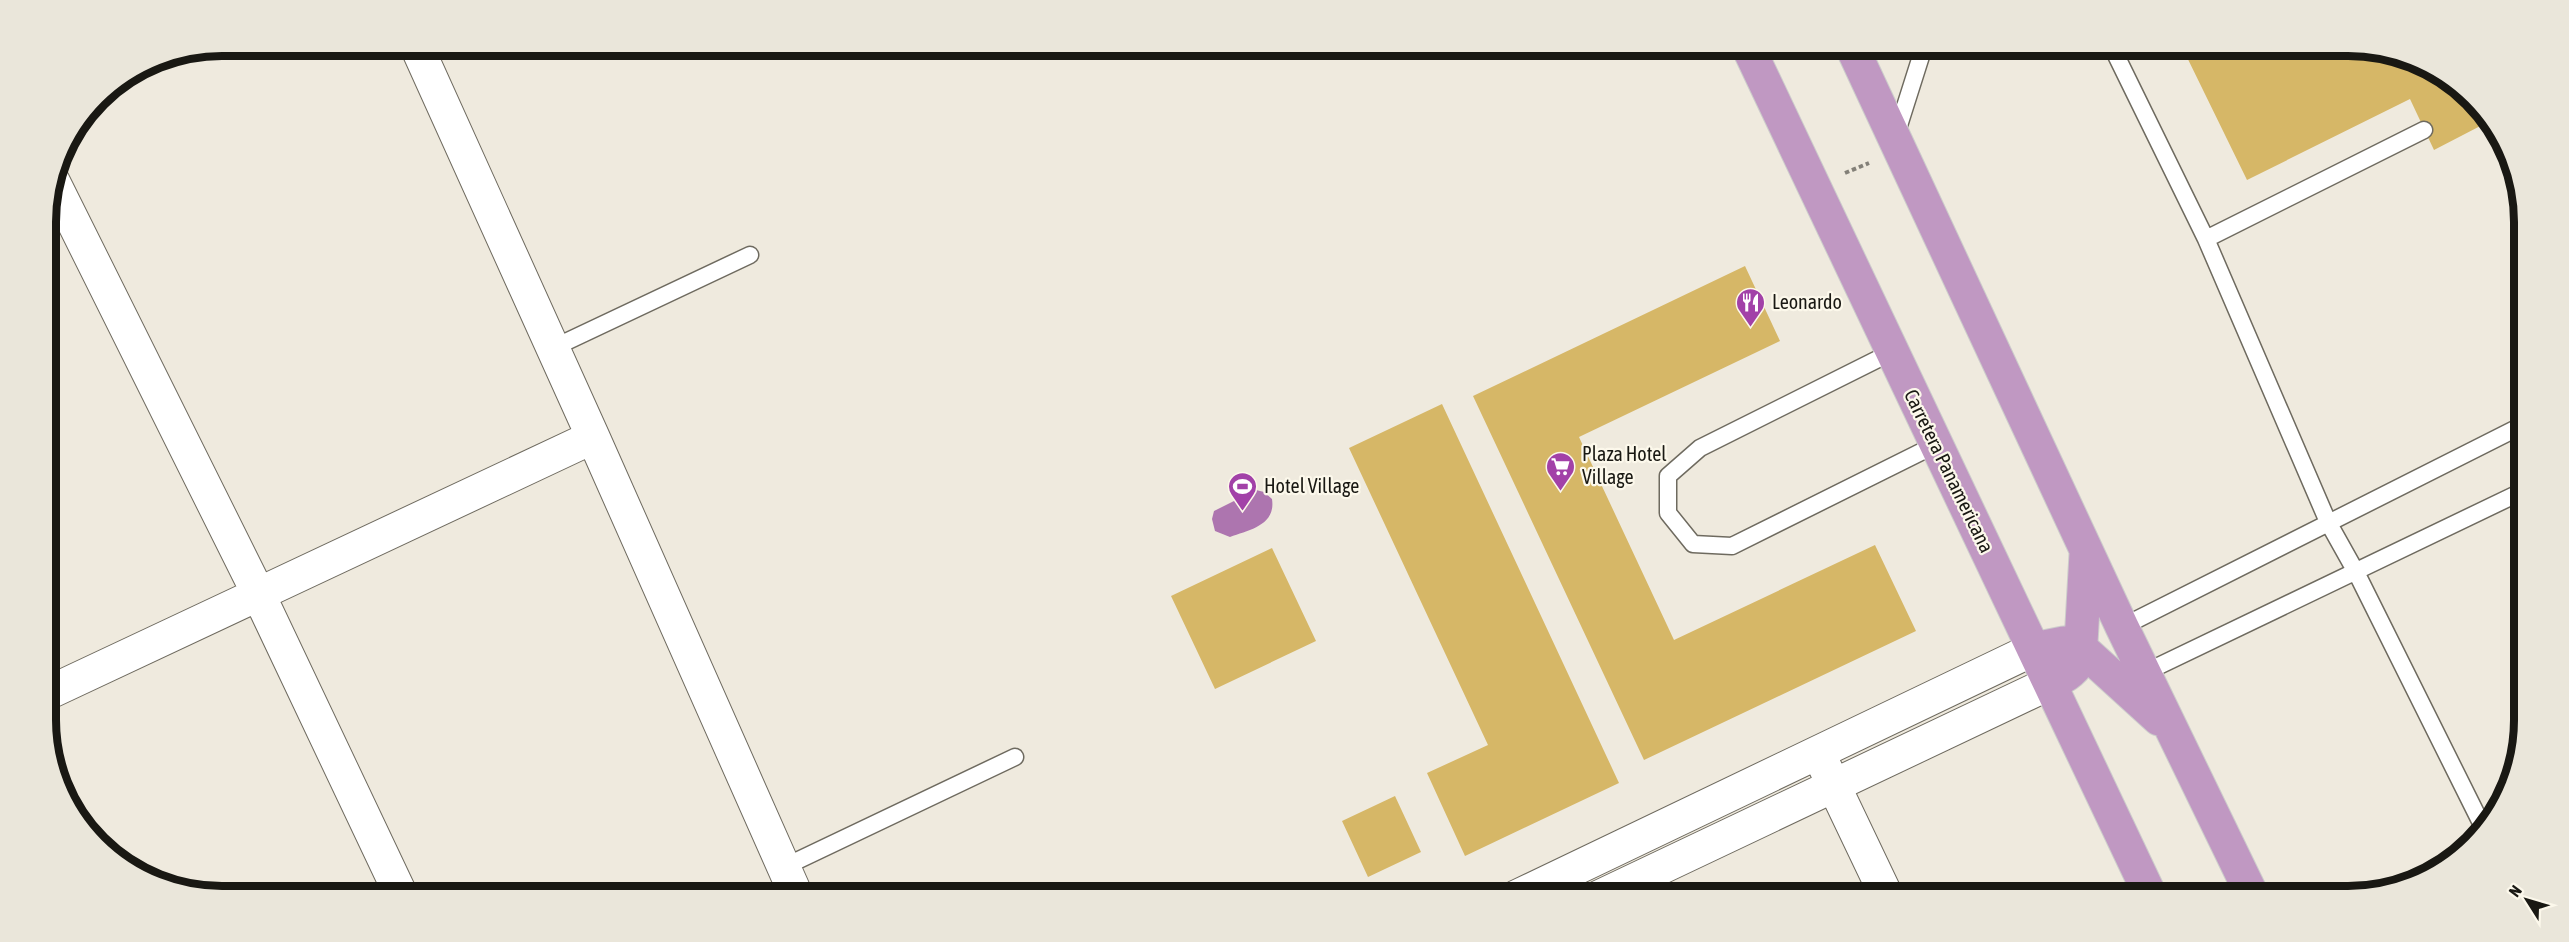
<svg xmlns="http://www.w3.org/2000/svg" width="2569" height="942" font-family="'Asap Condensed',sans-serif">
	<style>
		.water { fill: #ad75af }
		.building { fill: #d6b767 }
		.lines { fill: none; stroke-linecap: round; stroke-linejoin: round }
		.service-casing { stroke: #6e6a5f; stroke-width: 19 }
		.minor-casing { stroke: #6e6a5f; stroke-width: 35 }
		.trunk-casing { stroke: #cccccb; stroke-width: 35 }
		.path { stroke: #838078; stroke-width: 4; stroke-dasharray: 4.5 3; stroke-linecap: butt }
		.service { stroke: #fff; stroke-width: 16 }
		.minor { stroke: #fff; stroke-width: 33 }
		.trunk { stroke: #c098c2; stroke-width: 33 }
		.labels { text-anchor: middle; stroke-width: 4.5; stroke-linejoin: round; paint-order: stroke }
		.poi-label { font-size: 20px; fill: #191813; stroke: #fcf8eb; text-anchor: start }
		.street-label { font-size: 20px; fill: #191813; stroke: #fcf8eb }
		.rim { fill: none; stroke: #191813; stroke-width: 8 }
	</style>
	<rect width="100%" height="100%" fill="#efeade"/>
	<path class="water" d="M 1256,490 L 1264,492 L 1272,499 C 1276,525 1250,530 1230,537 L 1215,531 L 1212,519 L 1214,511 Z"/>
	<path class="building" d="M 2181,45 L 2347,45 L 2404,54 L 2480,105 L 2488,122 L 2434,150 L 2410,99 L 2247,180 Z
		M 1745,266 L 1780,341 L 1579,437 L 1674,640 L 1875,545 L 1916,631 L 1644,760 L 1473,396 Z
		M 1442,404 L 1619,783 L 1465,856 L 1427,773 L 1488,745 L 1349,448 Z
		M 1272,548 L 1316,641 L 1215,689 L 1171,596 Z
		M 1395,796 L 1421,852 L 1368,877 L 1342,821 Z"/>
	<g class="lines">
		<defs>
			<path id="service" d="M 2111,45 L 2206,239 L 2328,522 L 2356,572 L 2484,829
				M 1896,135 L 1922,53 L 1927,45
				M 2206,239 L 2424,130
				M 553,348 L 750,255
				M 1892,352 L 1700,448 L 1668,476 L 1668,513 L 1693,544 L 1732,546 L 1937,444
				M 2122,627 L 2523,425
				M 2144,673 L 2523,491
				M 784,867 L 1015,757"/>
			<path id="minor" d="M 416,45 L 593,437 L 797,897
				M 53,181 L 258,593 L 402,897
				M 48,693 L 593,437
				M 1824,765 L 1887,897
				M 1516,897 L 2034,649
				M 1599,897 L 2050,683"/>
			<path id="trunk" d="M 1747,45 L 2151,897
				M 1851,45 L 2122,627 L 2253,897
				M 2034,649 L 2064,643 L 2082,649 L 2159,719
				M 2050,683 C 2062,678 2073,673 2080,660 L 2086,554"/>
		</defs>
		<use href="#service" class="service-casing"/>
		<use href="#minor" class="minor-casing"/>
		<use href="#trunk" class="trunk-casing"/>
		<path class="path" d="M 1845,173 L 1869,163"/>
		<use href="#service" class="service"/>
		<use href="#minor" class="minor"/>
		<use href="#trunk" class="trunk"/>
	</g>
	<defs>
		<symbol id="restaurant-pin" viewBox="-11 -11 22 30"><path d="M0 17L-7.5 6A9.5 9.5 0 1 1 7.5 6Z" fill="#a241a8" stroke="#fcf8eb"/><path d="M-5-6h1v4h1v-4h1v4h1v-4h1v5L-1.5 .5V6h-2V.5L-5-1ZM5-6V6H3V1.5H1.5Q1.5-4 5-6Z" fill="#fff"/></symbol>
		<symbol id="supermarket-pin" viewBox="-11 -11 22 30"><path d="M0 17L-7.5 6A9.5 9.5 0 1 1 7.5 6Z" fill="#a241a8" stroke="#fcf8eb"/><path d="M-6-5.5h2.5l.6 2H6L4.5 2H-2.5L-4.4-4H-6ZM-1.5 3.2a1.3 1.3 0 1 0 .1 0ZM3 3.2a1.3 1.3 0 1 0 .1 0Z" fill="#fff"/></symbol>
		<symbol id="stadium-pin" viewBox="-11 -11 22 30"><path d="M0 17L-7.5 6A9.5 9.5 0 1 1 7.5 6Z" fill="#a241a8" stroke="#fcf8eb"/><path d="M0-5a6.5 5 0 1 0 0 10a6.5 5 0 1 0 0-10ZM-3.5-1.8h7v3.6h-7Z" fill="#fff"/></symbol>
	</defs>
	<g fill-rule="evenodd">
		<use href="#restaurant-pin" x="1734" y="286" width="33" height="45"/>
		<use href="#supermarket-pin" x="1544" y="450" width="33" height="45"/>
		<use href="#stadium-pin" x="1226" y="470" width="33" height="45"/>
	</g>
	<g class="labels">
		<g class="poi-label">
			<text x="1772" y="309">Leonardo</text>
			<text x="1582" y="461">Plaza Hotel<tspan x="1582" dy="23">Village</tspan></text>
			<text x="1264" y="493">Hotel Village</text>
		</g>
		<g class="street-label">
			<text transform="translate(1949 471) rotate(64)" y="7">Carretera Panamericana</text>
		</g>
	</g>
	<path d="M0 0H2569V942H0ZM222 56H2348A166 166 0 0 1 2514 222V720A166 166 0 0 1 2348 886H222A166 166 0 0 1 56 720V222A166 166 0 0 1 222 56Z" fill="#eae6da" fill-rule="evenodd"/>
	<path class="rim" d="M222 56H2348A166 166 0 0 1 2514 222V720A166 166 0 0 1 2348 886H222A166 166 0 0 1 56 720V222A166 166 0 0 1 222 56Z"/>
	<g transform="translate(2527 900) rotate(307)" stroke="#fcf8eb" stroke-width="4.5" paint-order="stroke">
	<path d="M0-4.5L10 22L0 15L-10 22Z" fill="#191813"/>
	<text y="-9" font-size="16" font-weight="bold" text-anchor="middle" fill="#191813">N</text>
	</g>
</svg>
